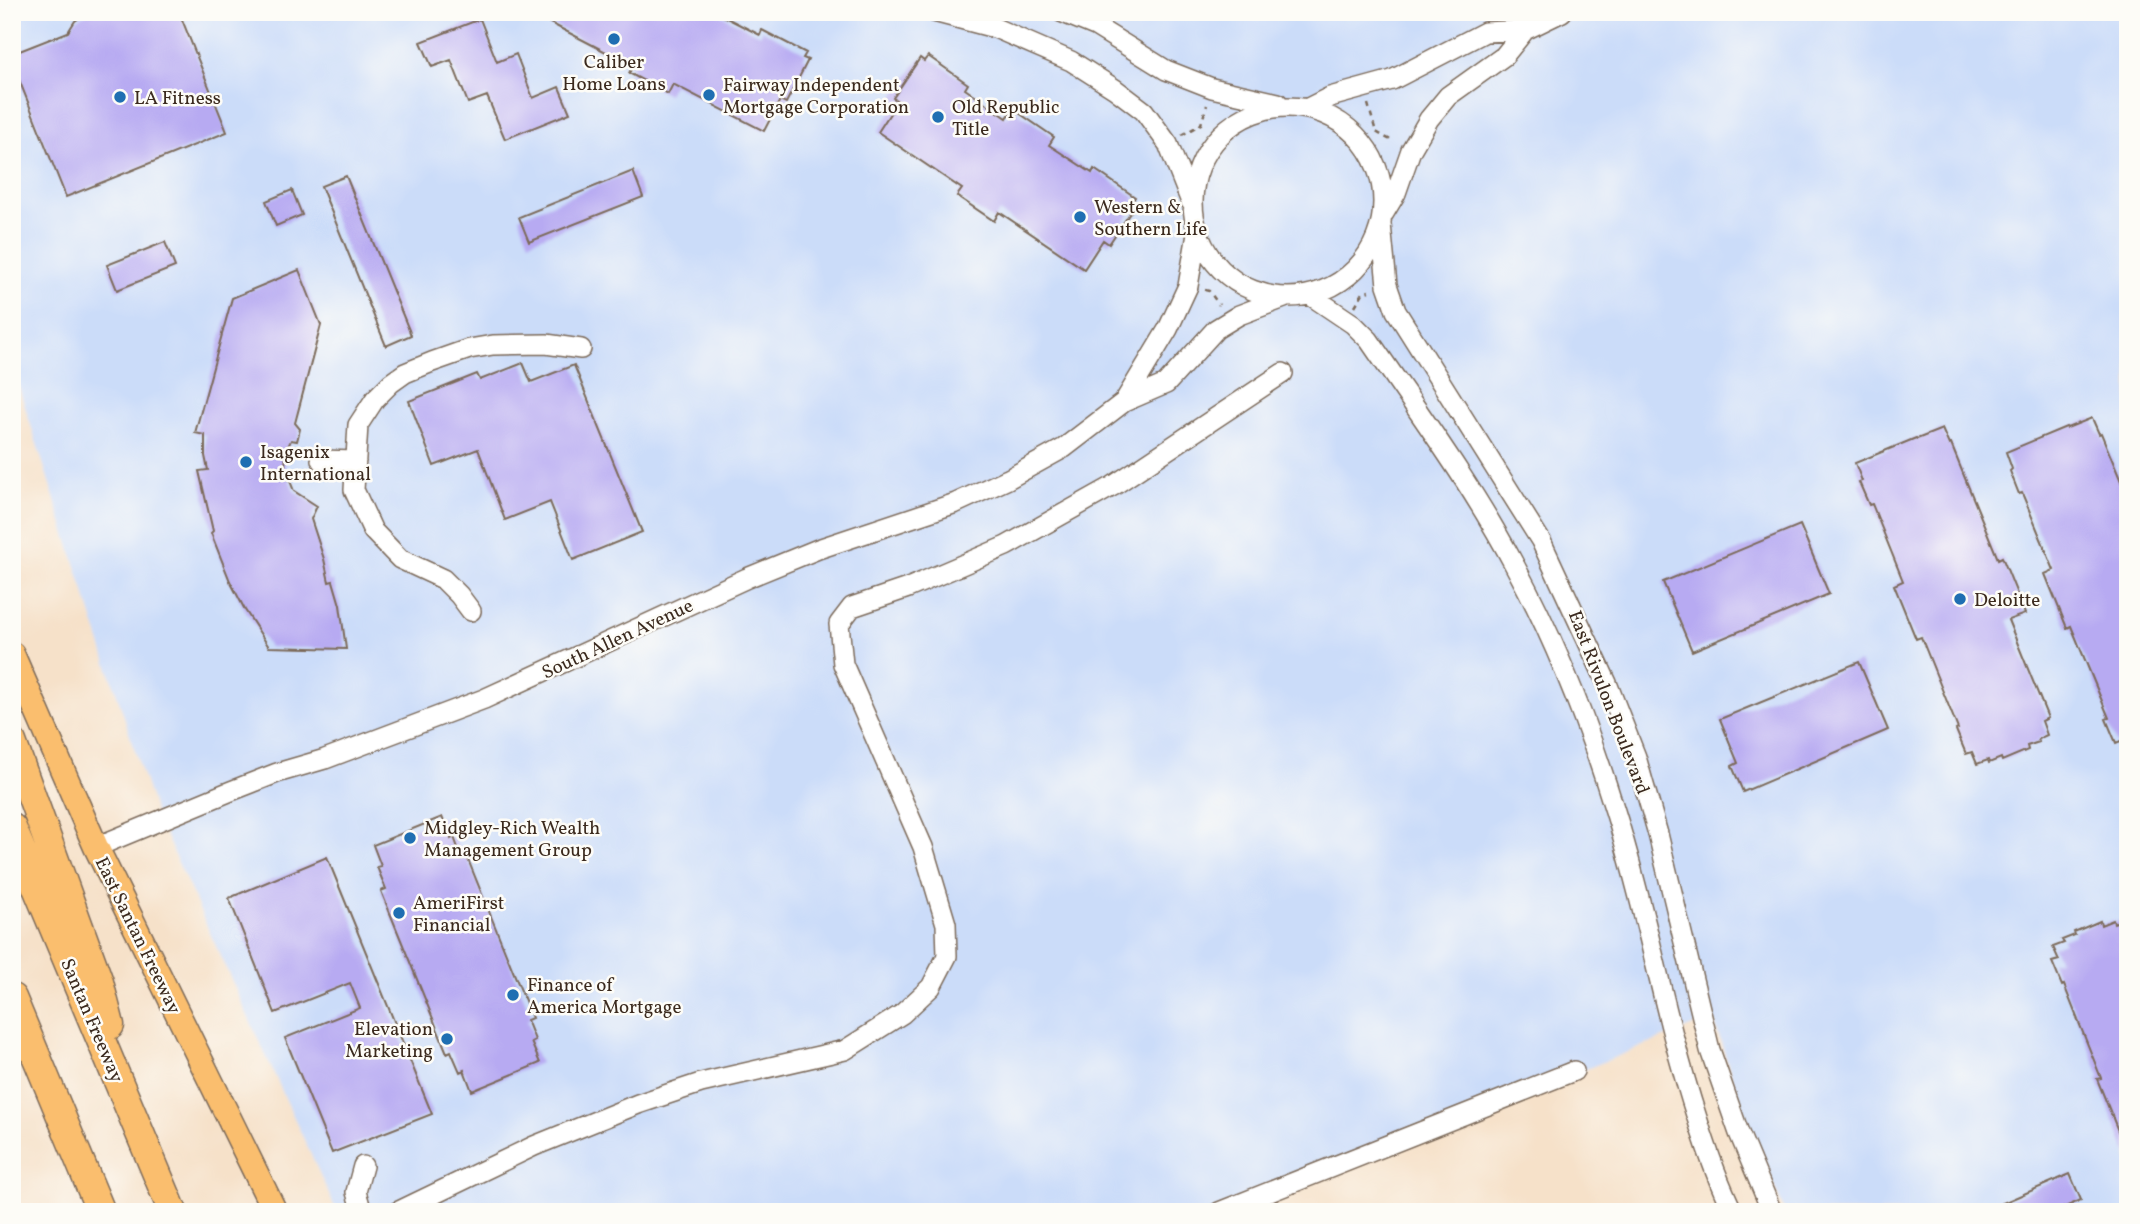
<svg xmlns="http://www.w3.org/2000/svg" width="2140" height="1224" font-family="Vollkorn,serif">
	<style>
		.built { fill: #cbdcf9 }
		.building { fill: #b7aaf2 }
		.lines { fill: none; stroke-linecap: round; stroke-linejoin: round }
		.minor-casing { stroke: #7c6a5a; stroke-width: 22 }
		.major-casing { stroke: #7c6a5a; stroke-width: 27 }
		.highway-casing { stroke: #7c6a5a; stroke-width: 31 }
		.path { stroke: #7c6a5a; stroke-width: 2.5; stroke-dasharray: 5 5; stroke-linecap: butt }
		.minor { stroke: #fff; stroke-width: 19 }
		.major { stroke: #fabe6e; stroke-width: 24 }
		.highway { stroke: #fabe6e; stroke-width: 28 }
		.poi-dot { fill: #1f6fb2; stroke: #fdfcf7; stroke-width: 2.5 }
		.labels { text-anchor: middle; stroke-width: 5; stroke-linejoin: round; paint-order: stroke }
		.poi-label { font-size: 19px; fill: #3b2a1e; stroke: #fdfcf7; text-anchor: start }
		.street-label { font-size: 19px; fill: #3b2a1e; stroke: #fdfcf7 }
	</style>
	<rect width="100%" height="100%" fill="#fdfcf7"/>
	<filter id="ink" filterUnits="userSpaceOnUse"><feTurbulence type="fractalNoise" baseFrequency=".0143" numOctaves="2"/><feDisplacementMap in="SourceGraphic" scale="14" xChannelSelector="R" yChannelSelector="G"/><feConvolveMatrix kernelMatrix="1 2 1 2 8 2 1 2 1" color-interpolation-filters="sRGB"/></filter>
	<filter id="wash" filterUnits="userSpaceOnUse"><feTurbulence type="fractalNoise" baseFrequency=".00686" numOctaves="4" result="noise"/><feDisplacementMap in="SourceGraphic" scale="28" xChannelSelector="R" yChannelSelector="G"/><feGaussianBlur stdDeviation="1.57" result="paint"/><feColorMatrix in="noise" values="0 0 0 0 0 0 0 0 0 0 0 0 0 0 0 0 0 1.4 0 .05"/><feComposite in="paint" operator="in"/></filter>
	<g filter="url(#wash)">
		<rect width="100%" height="100%" fill="#f6e1c9"/>
		<path class="built" d="M 12,12 L 2128,12 L 2128,1212 L 1785,1212 L 1749,1130 L 1713,1018 L 1230,1212 L 337,1212 L 154,810 L 12,366 Z"/>
		<g id="blocks">
			<path class="building" d="M 94,12 L 179,12 L 227,132 L 66,197 L 12,62 L 12,54 L 68,32 L 75,21 L 82,16 Z
				M 529,12 L 715,12 L 760,35 L 762,30 L 806,53 L 803,58 L 808,60 L 786,103 L 780,100 L 764,131 L 673,84 L 668,94 L 629,73 L 633,66 Z
				M 480,19 L 497,62 L 516,54 L 533,98 L 559,87 L 570,113 L 505,139 L 487,96 L 468,103 L 451,60 L 432,67 L 421,42 Z
				M 928,56 L 968,84 L 965,89 L 1007,118 L 1013,109 L 1054,137 L 1049,145 L 1092,173 L 1094,169 L 1135,197 L 1132,202 L 1136,204 L 1109,244 L 1103,240 L 1084,269 L 999,212 L 994,221 L 957,196 L 962,189 L 878,132 L 898,101 L 893,98 L 920,58 L 924,61 Z
				M 633,171 L 643,197 L 529,242 L 519,217 Z
				M 346,176 L 411,335 L 386,346 L 321,186 Z
				M 292,190 L 302,215 L 276,226 L 266,201 Z
				M 165,242 L 175,267 L 117,290 L 107,265 Z
				M 299,270 L 321,325 L 295,423 L 300,429 L 297,441 L 291,440 L 286,451 L 285,468 L 294,491 L 317,506 L 311,519 L 324,559 L 329,582 L 333,581 L 340,605 L 346,649 L 269,647 L 245,610 L 230,581 L 211,533 L 213,531 L 199,471 L 208,470 L 205,456 L 205,435 L 195,433 L 232,298 Z
				M 523,363 L 531,382 L 574,365 L 642,532 L 573,560 L 550,502 L 505,520 L 478,449 L 434,466 L 409,401 L 477,374 L 480,380 Z
				M 2092,418 L 2099,434 L 2101,433 L 2128,498 L 2128,738 L 2116,743 L 2106,719 L 2109,718 L 2071,626 L 2067,628 L 2045,574 L 2054,570 L 2022,493 L 2019,494 L 2010,471 L 2012,469 L 2006,452 L 2066,427 L 2067,428 Z
				M 1942,429 L 1949,445 L 1951,444 L 1998,559 L 2002,557 L 2025,614 L 2008,620 L 2048,718 L 2042,721 L 2047,735 L 2038,739 L 2039,742 L 2027,746 L 2028,750 L 2002,761 L 2001,758 L 1989,763 L 1988,760 L 1977,764 L 1972,752 L 1966,754 L 1956,730 L 1958,729 L 1921,637 L 1916,639 L 1894,585 L 1903,581 L 1872,504 L 1869,505 L 1859,482 L 1862,481 L 1855,463 L 1916,438 L 1917,439 Z
				M 1800,525 L 1829,594 L 1692,651 L 1663,582 Z
				M 1859,662 L 1888,730 L 1743,792 L 1732,766 L 1738,763 L 1720,719 Z
				M 442,817 L 451,839 L 454,837 L 462,859 L 467,857 L 532,1018 L 527,1020 L 535,1040 L 531,1042 L 540,1063 L 472,1091 L 464,1070 L 460,1072 L 451,1051 L 447,1053 L 381,891 L 386,889 L 377,867 L 381,866 L 373,845 Z
				M 327,857 L 432,1114 L 332,1153 L 285,1038 L 360,1008 L 350,983 L 275,1013 L 229,898 Z
				M 2124,919 L 2128,929 L 2127,1153 L 2097,1079 L 2101,1078 L 2064,985 L 2062,986 L 2052,962 L 2059,960 L 2053,947 L 2064,943 L 2062,940 L 2075,935 L 2074,932 L 2100,921 L 2101,925 L 2113,920 L 2114,923 Z
				M 2070,1174 L 2081,1200 L 2054,1212 L 1982,1212 Z"/>
		</g>
	</g>
	<g filter="url(#ink)">
		<use href="#blocks" fill-opacity="0" stroke="#7c6a5a" stroke-width="2"/>
		<g class="lines">
			<defs>
				<path id="minor" d="M 934,12 L 995,28 L 1071,61 L 1115,89 L 1144,111 L 1168,144 L 1191,202
					M 1061,12 L 1095,26 L 1166,70 L 1212,88 L 1278,103
					M1193 202a95 95 0 1 1 190 0a95 95 0 1 1-190 0Z
					M 1308,108 L 1330,97 L 1392,80 L 1485,32 L 1525,30 L 1562,12
					M 1384,213 L 1396,193 L 1411,150 L 1429,119 L 1448,96 L 1504,56 L 1525,30
					M 1381,224 L 1387,285 L 1396,311 L 1541,541 L 1607,683 L 1636,757 L 1658,834 L 1710,1050 L 1739,1133 L 1772,1212
					M 1310,295 L 1353,324 L 1369,340 C 1419,413 1474,488 1515,566 C 1557,644 1589,727 1615,811 C 1647,912 1664,1017 1697,1118 C 1707,1150 1718,1182 1733,1212
					M 1124,402 L 1168,329 L 1188,286 L 1197,234
					M 321,460 L 356,461
					M 471,611 L 459,595 L 443,579 L 400,559 L 373,531 L 354,490 L 358,425 L 375,399 L 391,383 L 405,373 L 432,362 L 469,349 L 493,345 L 546,344 L 581,349
					M 96,847 L 231,791 L 277,773 L 325,759 L 484,699 L 747,578 L 818,549 L 956,503 L 1008,479 L 1064,448 L 1124,402 L 1166,384 L 1216,329 L 1239,315 L 1284,298
					M 362,1212 L 356,1192 L 363,1166
					M 397,1212 L 534,1146 L 638,1104 L 701,1083 L 845,1050 L 902,1014 L 931,987 L 947,956 L 946,924 L 923,847 L 843,664 L 839,624 L 852,607 L 908,588 L 1006,546 L 1113,486 L 1283,373
					M 1219,1212 L 1574,1071"/>
				<path id="major" d="M 12,654 L 96,847 L 275,1212"/>
				<path id="highway" d="M 12,742 L 99,982 L 110,1025
					M 12,828 L 173,1212
					M 12,998 L 101,1212"/>
			</defs>
			<use href="#minor" class="minor-casing"/>
			<use href="#major" class="major-casing"/>
			<use href="#highway" class="highway-casing"/>
			<path class="path" d="M 1368,104 L 1376,132 L 1394,142
				M 1182,135 L 1201,124 L 1207,105
				M 1205,290 L 1209,291 L 1219,305
				M 1355,306 L 1363,293 L 1369,291"/>
			<use href="#minor" class="minor"/>
			<use href="#major" class="major"/>
			<use href="#highway" class="highway"/>
		</g>
	</g>
	<g class="poi-dot">
		<circle cx="614" cy="39" r="7"/>
		<circle cx="709" cy="95" r="7"/>
		<circle cx="120" cy="97" r="7"/>
		<circle cx="938" cy="117" r="7"/>
		<circle cx="1080" cy="217" r="7"/>
		<circle cx="246" cy="462" r="7"/>
		<circle cx="1960" cy="599" r="7"/>
		<circle cx="410" cy="838" r="7"/>
		<circle cx="399" cy="913" r="7"/>
		<circle cx="513" cy="995" r="7"/>
		<circle cx="447" cy="1039" r="7"/>
	</g>
	<g class="labels">
		<g class="poi-label">
			<text x="614" y="68" text-anchor="middle">Caliber<tspan x="614" dy="22">Home Loans</tspan></text>
			<text x="723" y="91">Fairway Independent<tspan x="723" dy="22">Mortgage Corporation</tspan></text>
			<text x="134" y="104">LA Fitness</text>
			<text x="952" y="113">Old Republic<tspan x="952" dy="22">Title</tspan></text>
			<text x="1094" y="213">Western &amp;<tspan x="1094" dy="22">Southern Life</tspan></text>
			<text x="260" y="458">Isagenix<tspan x="260" dy="22">International</tspan></text>
			<text x="1974" y="606">Deloitte</text>
			<text x="424" y="834">Midgley-Rich Wealth<tspan x="424" dy="22">Management Group</tspan></text>
			<text x="413" y="909">AmeriFirst<tspan x="413" dy="22">Financial</tspan></text>
			<text x="527" y="991">Finance of<tspan x="527" dy="22">America Mortgage</tspan></text>
			<text x="433" y="1035" text-anchor="end">Elevation<tspan x="433" dy="22">Marketing</tspan></text>
		</g>
		<g class="street-label">
			<text transform="translate(617 638) rotate(-25)" y="7">South Allen Avenue</text>
			<text transform="translate(1610 702) rotate(69)" y="7">East Rivulon Boulevard</text>
			<text transform="translate(139 935) rotate(64)" y="7">East Santan Freeway</text>
			<text transform="translate(93 1020) rotate(67)" y="7">Santan Freeway</text>
		</g>
	</g>
	<rect width="2140" height="1224" fill="none" stroke="#fdfcf7" stroke-width="42"/>
</svg>
